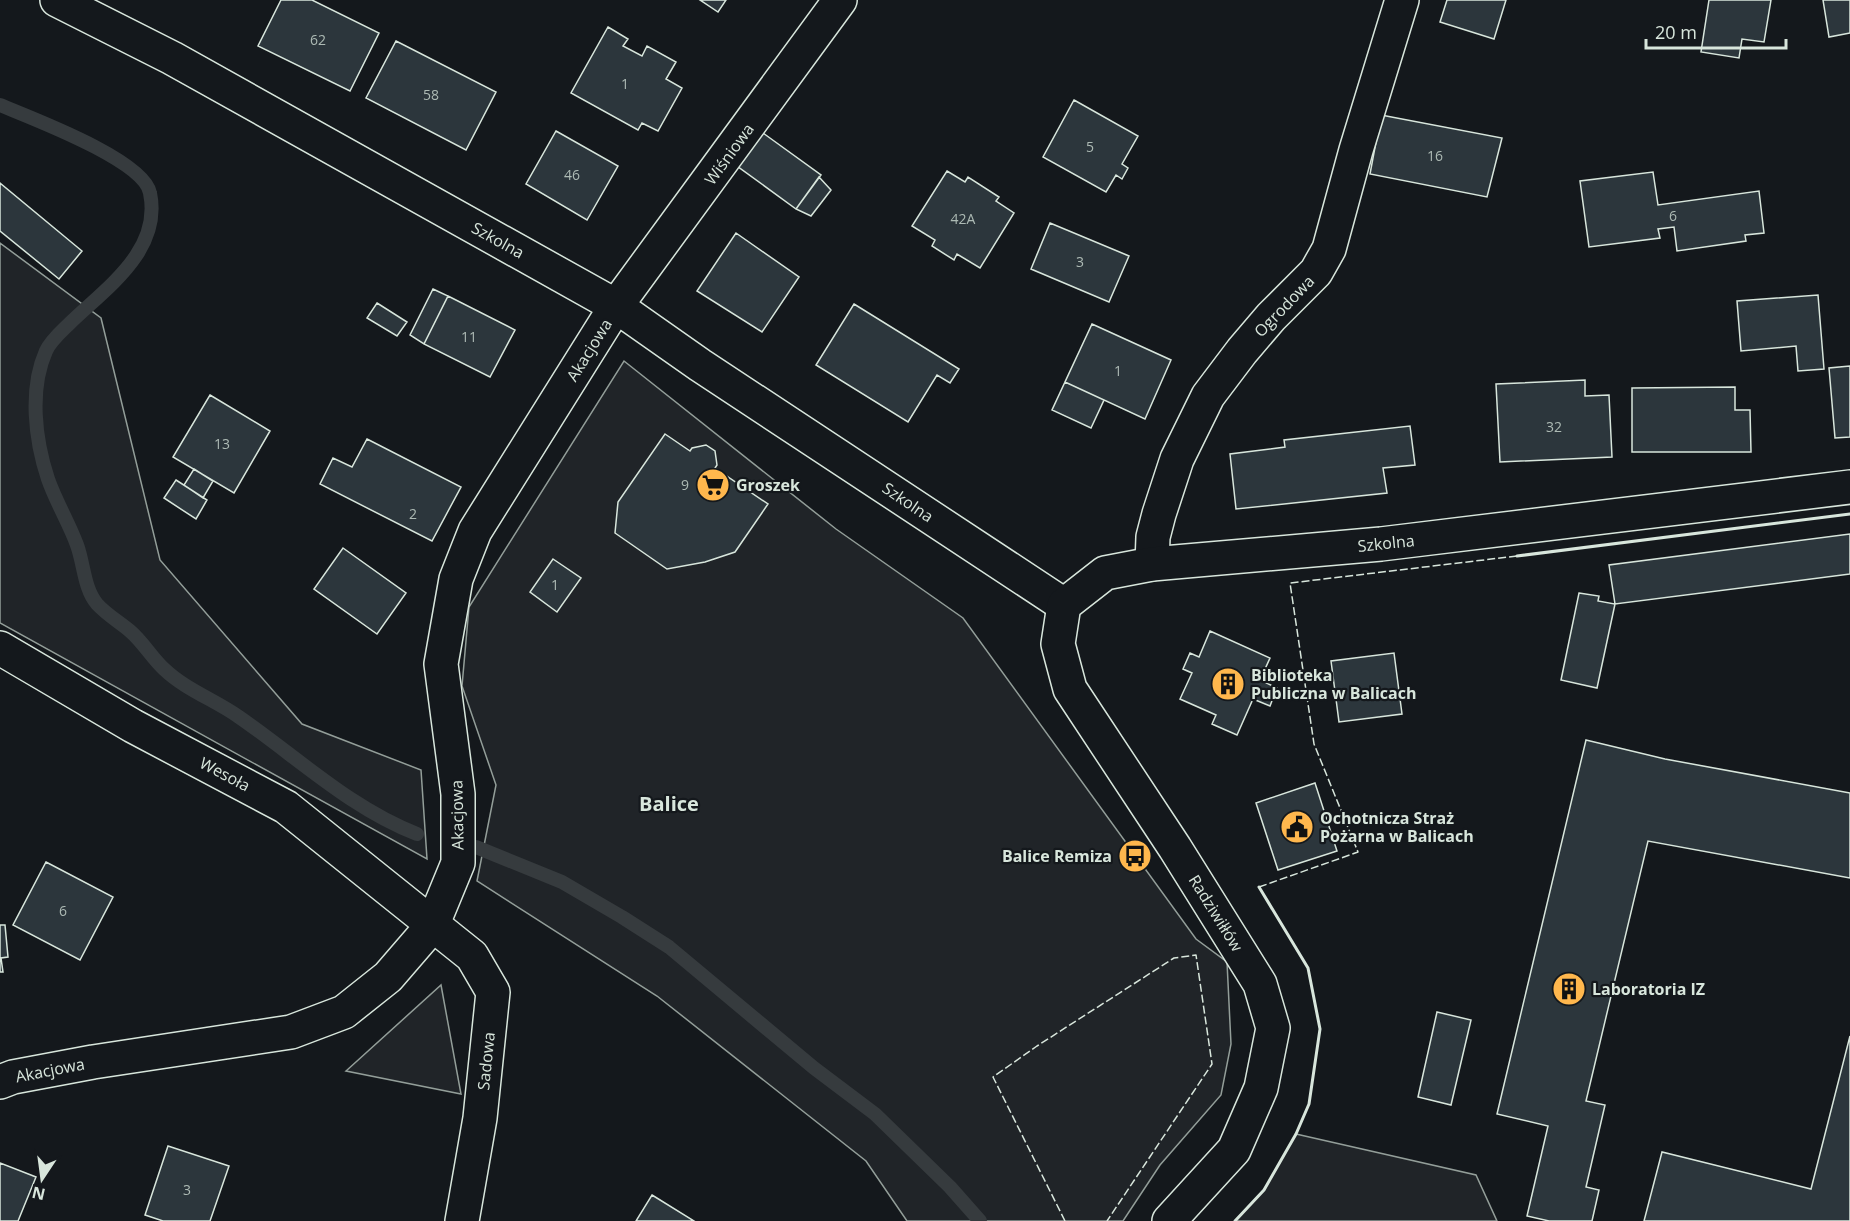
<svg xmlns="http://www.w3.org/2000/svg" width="1850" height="1221" font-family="'Open Sans',sans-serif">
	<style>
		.green { fill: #202428; stroke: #939e99; stroke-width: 1.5 }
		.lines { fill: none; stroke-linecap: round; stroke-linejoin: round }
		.stream { stroke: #363b3e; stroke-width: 14 }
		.building { fill: #2c363c; stroke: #d8e6dc; stroke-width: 1.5 }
		.street-casing { stroke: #d8e6dc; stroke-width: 36 }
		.secondary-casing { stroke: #d8e6dc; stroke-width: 36 }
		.street { stroke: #14181c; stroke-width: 33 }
		.secondary { stroke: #14181c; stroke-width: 33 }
		.fence { stroke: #d8e6dc; stroke-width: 1.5; stroke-dasharray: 8 3; stroke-linecap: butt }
		.wall { stroke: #d8e6dc; stroke-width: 3 }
		.labels { text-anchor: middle; stroke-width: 4.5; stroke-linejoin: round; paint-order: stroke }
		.number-label { font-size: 14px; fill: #adbab4 }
		.street-label { font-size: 16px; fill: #d8e6dc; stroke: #14181c }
		.poi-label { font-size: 16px; font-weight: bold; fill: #d8e6dc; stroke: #14181c; text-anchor: start }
		.quarter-label { font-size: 20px; font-weight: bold; fill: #d8e6dc; stroke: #14181c }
	</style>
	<rect width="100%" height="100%" fill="#14181c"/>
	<path class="green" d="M 0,243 L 101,318 L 160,560 L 302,724 L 421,770 L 427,859 L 0,623 Z
		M 624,361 L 836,529 L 963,618 L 1196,939 L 1227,962 L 1231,1044 L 1221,1095 L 1160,1165 L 1123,1221 L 907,1221 L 866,1161 L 657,996 L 477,881 L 496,785 L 462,686 L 469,607 Z
		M 441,985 L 461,1094 L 346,1071 Z
		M 1296,1134 L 1476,1175 L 1497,1221 L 1235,1221 L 1264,1190 Z"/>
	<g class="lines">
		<path class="stream" d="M 0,105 C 31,118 144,160 150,193 C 162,251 106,288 70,323 C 62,331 51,340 46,351 C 29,389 35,440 48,479 C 56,502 69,523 77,545 C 84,564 84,589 97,604 C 106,614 119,622 130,631 C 143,642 152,658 164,669 C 186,690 215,700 239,717 C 297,757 350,808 417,834
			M 476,847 L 562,882 L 622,917 L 669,947 L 814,1068 L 875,1114 L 950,1187 L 980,1221"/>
	</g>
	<path class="building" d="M 281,0 L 312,0 L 379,33 L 350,91 L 258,46 Z
		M 700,0 L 726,0 L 718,12 Z
		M 1447,0 L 1506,0 L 1494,39 L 1440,22 Z
		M 1709,0 L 1771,0 L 1764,42 L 1742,39 L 1739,58 L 1701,52 Z
		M 1823,0 L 1850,0 L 1850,33 L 1829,37 Z
		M 608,27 L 628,39 L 623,46 L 642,56 L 647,46 L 676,62 L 666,79 L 682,88 L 658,131 L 642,123 L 638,130 L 571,93 Z
		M 396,41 L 496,92 L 466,150 L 366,98 Z
		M 1074,100 L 1138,136 L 1122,164 L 1128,168 L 1122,179 L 1116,175 L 1106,192 L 1043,157 Z
		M 1381,115 L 1502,138 L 1487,197 L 1370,174 Z
		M 556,131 L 618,166 L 587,220 L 526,184 Z
		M 763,133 L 821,175 L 796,209 L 737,166 Z
		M 947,171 L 965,182 L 968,177 L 999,197 L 996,201 L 1014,213 L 980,268 L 957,254 L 954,260 L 932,246 L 935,240 L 912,226 Z
		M 1653,172 L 1658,205 L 1759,191 L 1764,233 L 1745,235 L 1746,241 L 1677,251 L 1674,227 L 1658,229 L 1660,238 L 1589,247 L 1580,181 Z
		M 819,177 L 831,190 L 811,216 L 796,209 Z
		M 0,183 L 82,251 L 59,279 L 0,231 Z
		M 1050,223 L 1129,256 L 1109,302 L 1031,269 Z
		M 736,233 L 799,277 L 762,332 L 697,291 Z
		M 433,289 L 448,296 L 424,344 L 410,335 Z
		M 1818,295 L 1824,369 L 1798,371 L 1796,346 L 1741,351 L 1737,301 Z
		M 448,296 L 515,330 L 490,377 L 424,344 Z
		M 377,303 L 407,322 L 397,336 L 367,318 Z
		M 854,304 L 959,369 L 950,383 L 937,375 L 908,422 L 816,365 Z
		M 1092,324 L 1171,360 L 1145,419 L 1065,382 Z
		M 1850,366 L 1850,437 L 1835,438 L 1829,368 Z
		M 1585,380 L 1585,396 L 1609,395 L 1612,457 L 1500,462 L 1496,384 Z
		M 1065,382 L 1104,400 L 1091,428 L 1052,410 Z
		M 1735,387 L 1735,410 L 1750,410 L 1751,452 L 1632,452 L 1632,388 Z
		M 210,395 L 270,431 L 234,493 L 173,457 Z
		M 1410,426 L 1415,465 L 1383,468 L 1387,493 L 1236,509 L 1230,454 L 1285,447 L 1284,440 Z
		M 665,434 L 690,451 L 692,448 L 706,445 L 715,451 L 717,465 L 715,468 L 768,504 L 735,552 L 705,562 L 667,569 L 615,533 L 618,502 Z
		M 367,439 L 461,487 L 432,541 L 320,484 L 333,458 L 352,467 Z
		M 194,469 L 213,481 L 203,498 L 184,485 Z
		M 176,480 L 207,500 L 196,519 L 164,498 Z
		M 1850,534 L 1850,574 L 1615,604 L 1609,565 Z
		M 343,548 L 406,593 L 377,634 L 314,589 Z
		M 553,559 L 581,578 L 557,612 L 530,592 Z
		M 1579,593 L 1599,596 L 1598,601 L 1615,604 L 1597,688 L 1561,680 Z
		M 1210,631 L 1270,658 L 1260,680 L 1277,688 L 1270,706 L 1253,699 L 1237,735 L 1212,724 L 1216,715 L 1180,699 L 1192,673 L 1183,669 L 1190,653 L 1199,657 Z
		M 1394,653 L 1402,714 L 1339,722 L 1331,661 Z
		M 1586,740 L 1665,759 L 1850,793 L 1850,878 L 1648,841 L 1586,1101 L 1605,1105 L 1586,1187 L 1599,1190 L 1592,1221 L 1549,1221 L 1527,1216 L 1548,1126 L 1497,1114 Z
		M 1315,783 L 1337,851 L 1278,870 L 1256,803 Z
		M 46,862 L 113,897 L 80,960 L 13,925 Z
		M 0,925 L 5,925 L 8,957 L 1,958 L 3,972 L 0,972 Z
		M 1437,1012 L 1471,1020 L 1451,1105 L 1418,1097 Z
		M 1850,1036 L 1850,1221 L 1644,1221 L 1662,1152 L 1811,1189 Z
		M 168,1146 L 229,1166 L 210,1221 L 163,1221 L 145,1215 Z
		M 0,1163 L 36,1177 L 18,1221 L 0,1221 Z
		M 652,1195 L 694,1221 L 636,1221 Z"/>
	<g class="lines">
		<defs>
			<path id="street" d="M 57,0 L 172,58 L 616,306 L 700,365 L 1064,605
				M 1152,564 L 1153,537 L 1159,514 L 1177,459 L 1208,396 L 1242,351 L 1271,317 L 1316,272 L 1329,249 L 1356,150 L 1402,0
				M 0,648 L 133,726 L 286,807 L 472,956 L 493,992 L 480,1118 L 462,1221
				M 0,1082 L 13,1077 L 93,1062 L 291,1032 L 344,1012 L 388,977 L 432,926 L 458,863 L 458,794 L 441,664 L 456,579 L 475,531 L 616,306 L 840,0"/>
			<path id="secondary" d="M 1169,1221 L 1234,1150 L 1261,1088 L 1273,1028 L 1260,984 L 1175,848 L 1070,689 L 1058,644 L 1064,605 L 1105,573 L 1152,564 L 1381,544 L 1850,487"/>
		</defs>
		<use href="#street" class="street-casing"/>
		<use href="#secondary" class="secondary-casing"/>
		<use href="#street" class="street"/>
		<use href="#secondary" class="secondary"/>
		<path class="fence" d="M 1259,887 L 1358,852 L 1314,744 L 1290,583 L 1517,556
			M 1065,1221 L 993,1077 L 1037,1046 L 1174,958 L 1196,955 L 1212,1064 L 1107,1221"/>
		<path class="wall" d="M 1517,556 L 1850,514
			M 1235,1221 L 1264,1190 L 1296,1134 L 1309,1104 L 1320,1029 L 1308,968 L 1259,887"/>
	</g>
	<defs>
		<symbol id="supermarket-disc" viewBox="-11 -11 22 22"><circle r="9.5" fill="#ffb74d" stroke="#14181c"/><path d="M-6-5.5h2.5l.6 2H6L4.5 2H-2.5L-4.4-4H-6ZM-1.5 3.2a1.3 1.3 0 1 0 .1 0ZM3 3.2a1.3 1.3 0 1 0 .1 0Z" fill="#111"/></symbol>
		<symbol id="building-disc" viewBox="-11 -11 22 22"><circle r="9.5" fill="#ffb74d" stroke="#14181c"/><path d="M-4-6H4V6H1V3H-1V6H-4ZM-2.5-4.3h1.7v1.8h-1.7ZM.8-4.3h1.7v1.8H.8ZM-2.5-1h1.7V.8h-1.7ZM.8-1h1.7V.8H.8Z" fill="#111"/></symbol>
		<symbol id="civic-disc" viewBox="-11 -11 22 22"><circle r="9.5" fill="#ffb74d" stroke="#14181c"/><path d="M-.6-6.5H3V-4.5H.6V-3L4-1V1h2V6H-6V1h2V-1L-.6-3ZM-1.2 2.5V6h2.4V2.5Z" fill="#111"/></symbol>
		<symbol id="bus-disc" viewBox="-11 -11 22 22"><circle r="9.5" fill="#ffb74d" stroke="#14181c"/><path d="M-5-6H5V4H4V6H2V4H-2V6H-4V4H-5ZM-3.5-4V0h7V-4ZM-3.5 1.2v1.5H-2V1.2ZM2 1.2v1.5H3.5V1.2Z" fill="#111"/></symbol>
	</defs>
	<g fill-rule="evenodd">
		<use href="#supermarket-disc" x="694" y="466" width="38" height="38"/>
		<use href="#building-disc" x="1209" y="665" width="38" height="38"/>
		<use href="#civic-disc" x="1278" y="808" width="38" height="38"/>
		<use href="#bus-disc" x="1116" y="837" width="38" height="38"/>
		<use href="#building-disc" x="1550" y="970" width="38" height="38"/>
	</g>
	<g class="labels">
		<g class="number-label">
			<text x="318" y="45">62</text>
			<text x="625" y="89">1</text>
			<text x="431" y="100">58</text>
			<text x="1090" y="152">5</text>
			<text x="1435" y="161">16</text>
			<text x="572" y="180">46</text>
			<text x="1673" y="221">6</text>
			<text x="963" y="224">42A</text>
			<text x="1080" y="267">3</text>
			<text x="469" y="342">11</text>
			<text x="1118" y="376">1</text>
			<text x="1554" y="432">32</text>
			<text x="222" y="449">13</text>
			<text x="685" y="490">9</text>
			<text x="413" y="519">2</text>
			<text x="555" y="590">1</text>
			<text x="63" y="916">6</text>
			<text x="187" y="1195">3</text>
		</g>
		<g class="street-label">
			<text transform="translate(729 154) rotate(-54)" y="6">Wiśniowa</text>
			<text transform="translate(498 240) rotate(29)" y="6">Szkolna</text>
			<text transform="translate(1284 306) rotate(-46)" y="6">Ogrodowa</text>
			<text transform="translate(589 350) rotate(-58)" y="6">Akacjowa</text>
			<text transform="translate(908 502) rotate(34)" y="6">Szkolna</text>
			<text transform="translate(1386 543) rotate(-6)" y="6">Szkolna</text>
			<text transform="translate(225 774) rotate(28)" y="6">Wesoła</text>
			<text transform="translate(457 815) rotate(-91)" y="6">Akacjowa</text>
			<text transform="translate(1216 913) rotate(58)" y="6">Radziwiłłów</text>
			<text transform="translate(486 1061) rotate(-84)" y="6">Sadowa</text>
			<text transform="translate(50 1070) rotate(-11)" y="6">Akacjowa</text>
		</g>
		<g class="poi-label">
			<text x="736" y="491">Groszek</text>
			<text x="1251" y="681">Biblioteka<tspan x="1251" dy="18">Publiczna w Balicach</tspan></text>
			<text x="1320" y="824">Ochotnicza Straż<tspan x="1320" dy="18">Pożarna w Balicach</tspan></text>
			<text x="1112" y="862" text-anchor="end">Balice Remiza</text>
			<text x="1592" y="995">Laboratoria IZ</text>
		</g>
		<g class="quarter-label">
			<text x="669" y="811">Balice</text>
		</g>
	</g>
	<g transform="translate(42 1179) rotate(193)" stroke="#14181c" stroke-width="4.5" paint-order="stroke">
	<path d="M0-4.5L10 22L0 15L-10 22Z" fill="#d8e6dc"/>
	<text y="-9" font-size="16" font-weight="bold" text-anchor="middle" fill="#d8e6dc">N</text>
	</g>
	<path d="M1646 39v9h140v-9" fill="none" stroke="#d8e6dc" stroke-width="3"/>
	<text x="1655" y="39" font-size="18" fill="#d8e6dc" stroke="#14181c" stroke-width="4.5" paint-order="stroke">20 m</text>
</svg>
